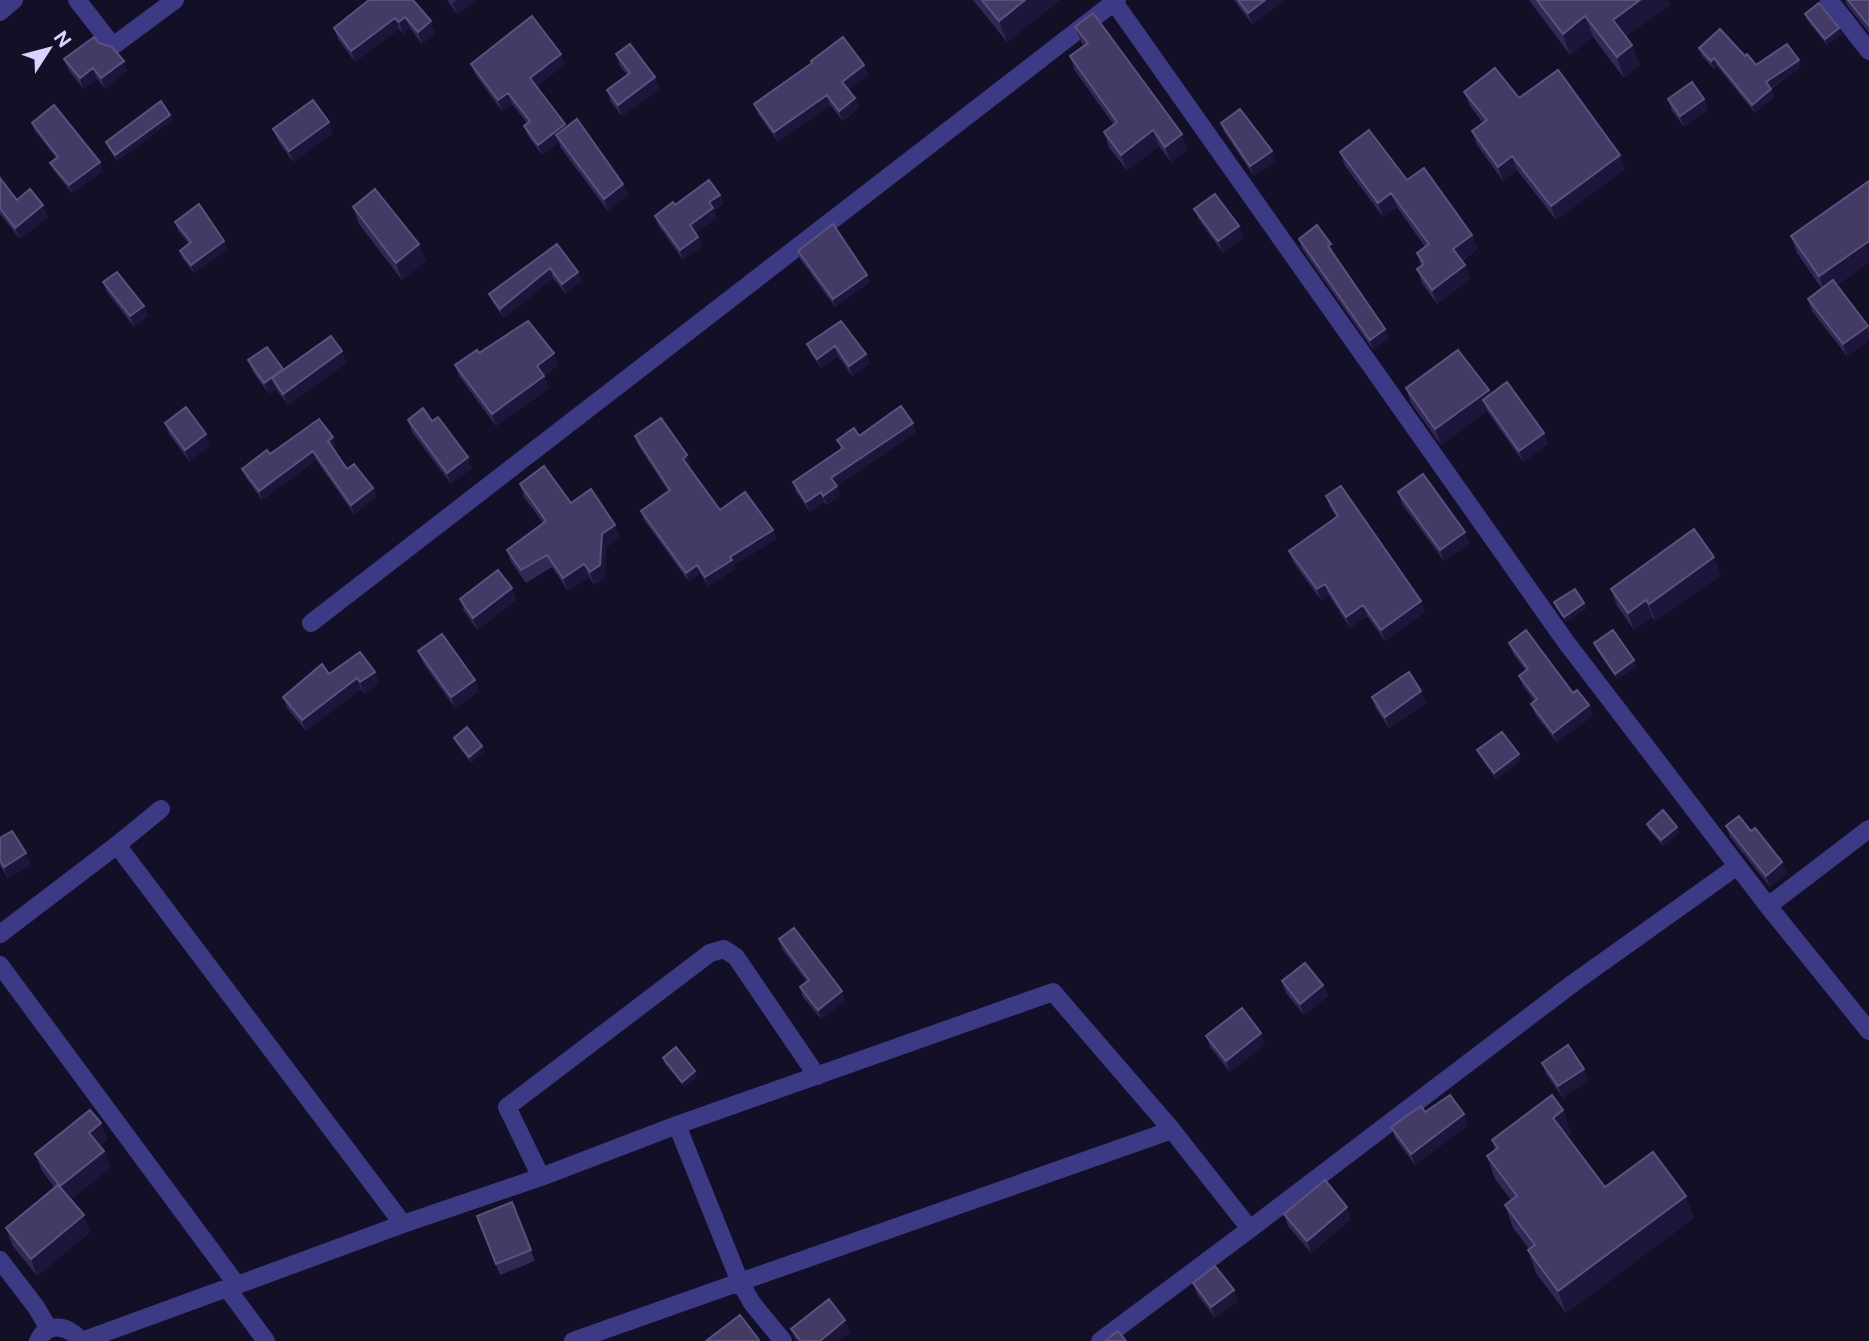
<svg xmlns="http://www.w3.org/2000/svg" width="1869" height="1341" font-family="'Public Sans',sans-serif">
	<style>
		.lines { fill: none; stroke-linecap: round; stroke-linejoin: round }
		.street { stroke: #3d3a85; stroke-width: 18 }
		.wall { fill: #312854 }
		.shaded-wall { fill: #1d163a }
		.building { fill: #433a66; stroke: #5a527e; stroke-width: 2 }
	</style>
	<rect width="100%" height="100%" fill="#130f26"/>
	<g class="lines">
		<path class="street" d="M 77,0 L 113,46 L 175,0
			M 1829,0 L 1869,51
			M 1114,2 L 1566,642 L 1768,906 L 1869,829
			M 0,12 L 14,0
			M 311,623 L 1117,0
			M 117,845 L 161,809
			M 1768,906 L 1869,1031
			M 0,934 L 117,845 L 403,1224 L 541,1177 L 677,1125 L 740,1282 L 1172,1130 L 1250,1229 L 1100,1341
			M 0,965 L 237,1285
			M 677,1125 L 1053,992 L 1172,1130
			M 541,1177 L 507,1107 L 710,953 L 724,949 L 736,957 L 817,1076
			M 1250,1229 L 1572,984 L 1736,867
			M 0,1260 L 36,1307 L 49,1329
			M 229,1288 L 403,1224
			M 38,1341 C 48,1320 69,1326 81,1341
			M 82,1341 L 227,1288 L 266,1341
			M 573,1341 L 740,1282 L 752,1303 L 783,1341"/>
	</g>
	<path class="wall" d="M 369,0 L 435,33 L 422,44 L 410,28 L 403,34 L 399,29 L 355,62 L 338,39 L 334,28 Z
		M 447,0 L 477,0 L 457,14 Z
		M 973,0 L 1060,0 L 1007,42 Z
		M 1234,0 L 1285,0 L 1252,24 Z
		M 1529,0 L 1668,0 L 1670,5 L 1626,36 L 1632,45 L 1640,65 L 1624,78 L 1593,37 L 1570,55 Z
		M 1845,0 L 1869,0 L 1869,33 L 1847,5 Z
		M 1805,14 L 1839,28 L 1841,34 L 1827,45 L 1807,20 Z
		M 1075,27 L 1182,134 L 1187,150 L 1171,162 L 1159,146 L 1127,170 L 1109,148 L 1104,132 L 1114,125 L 1075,71 L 1070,56 L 1084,46 L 1081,42 Z
		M 99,43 L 124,61 L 127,71 L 105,89 L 97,79 L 83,89 L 68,69 L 64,59 Z
		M 1699,48 L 1745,56 L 1756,65 L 1801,67 L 1771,89 L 1774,97 L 1755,113 L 1717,66 L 1714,69 L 1702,56 Z
		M 616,54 L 655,77 L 659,89 L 622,116 L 611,102 L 607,90 L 627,75 L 620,66 Z
		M 471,64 L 565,64 L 536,86 L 566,127 L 623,184 L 628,195 L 608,211 L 560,147 L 559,142 L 542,155 L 528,136 L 524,126 L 527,123 L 512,104 L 502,111 L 475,74 Z
		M 864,65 L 868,75 L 848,90 L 855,98 L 859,108 L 843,121 L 830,105 L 778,142 L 758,114 L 754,104 Z
		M 1464,92 L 1519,98 L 1620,155 L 1625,169 L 1556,220 L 1517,170 L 1503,181 L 1477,145 L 1472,131 L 1483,123 L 1470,106 Z
		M 1668,99 L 1704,99 L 1708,110 L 1684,127 L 1672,111 Z
		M 173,120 L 117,161 L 108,148 L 106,142 Z
		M 32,123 L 100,162 L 103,171 L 72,193 L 54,171 L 50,163 L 56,158 L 35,131 Z
		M 1221,123 L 1272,151 L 1275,161 L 1254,176 L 1224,132 Z
		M 273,129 L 333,133 L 293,162 L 278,141 Z
		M 1340,152 L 1407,180 L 1472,235 L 1477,249 L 1462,261 L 1465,265 L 1470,279 L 1437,304 L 1422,283 L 1417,269 L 1421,266 L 1417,253 L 1425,247 L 1397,207 L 1383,217 L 1345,166 Z
		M 0,178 L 17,200 L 48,217 L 20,239 L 0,214 Z
		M 720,195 L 723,204 L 714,211 L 717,218 L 695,233 L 702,246 L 683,260 L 658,225 L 655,216 L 675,205 Z
		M 353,207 L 426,261 L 402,280 L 359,224 Z
		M 1194,209 L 1244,237 L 1223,253 L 1199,220 Z
		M 175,222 L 227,249 L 194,273 L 183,259 L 180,251 L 189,244 L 178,230 Z
		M 1791,236 L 1869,262 L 1837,285 L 1869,328 L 1869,340 L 1847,356 L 1812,311 L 1808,299 L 1822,289 L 1797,253 Z
		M 1299,239 L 1334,253 L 1333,254 L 1385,329 L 1389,339 L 1373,350 L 1302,249 Z
		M 557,244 L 582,281 L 565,293 L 553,278 L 504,318 L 493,303 L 489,294 Z
		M 798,251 L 867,275 L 870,282 L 835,307 L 800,259 Z
		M 103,282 L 144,306 L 148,316 L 134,327 L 107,292 Z
		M 841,321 L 866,354 L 870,363 L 852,376 L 838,356 L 821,368 L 811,354 L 807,344 Z
		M 342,351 L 346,363 L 288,405 L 276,389 L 269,394 L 253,372 L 248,360 L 283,370 Z
		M 479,353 L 558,365 L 544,376 L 549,388 L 496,426 L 459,376 L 455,365 Z
		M 1406,388 L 1489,390 L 1490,394 L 1544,433 L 1548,444 L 1523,462 L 1487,411 L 1441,445 L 1411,403 Z
		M 408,420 L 432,421 L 472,468 L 451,484 L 412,432 Z
		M 165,423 L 210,446 L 189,461 L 169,434 Z
		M 916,432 L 837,486 L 840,495 L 827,505 L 824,502 L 810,512 L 796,492 L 793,482 L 841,449 L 837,440 L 859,436 Z
		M 635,436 L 690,464 L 688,466 L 720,510 L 773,530 L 776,539 L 734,565 L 735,569 L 708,586 L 700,573 L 689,582 L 644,520 L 641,511 L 668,491 L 638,445 Z
		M 336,446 L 333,448 L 347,469 L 373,488 L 376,497 L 354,514 L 316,460 L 262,500 L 246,478 L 242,469 L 270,454 Z
		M 520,484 L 571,503 L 620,538 L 606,547 L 605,578 L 594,585 L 589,577 L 568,591 L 552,567 L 526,583 L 511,562 L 507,550 L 543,523 L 524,497 Z
		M 1398,492 L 1465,532 L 1469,544 L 1444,561 L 1402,504 Z
		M 1326,496 L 1425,612 L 1385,641 L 1367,616 L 1350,628 L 1329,595 L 1321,600 L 1293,562 L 1289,551 L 1336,517 L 1330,507 Z
		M 1721,575 L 1655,621 L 1652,617 L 1634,630 L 1617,606 L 1611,589 Z
		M 512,588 L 516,600 L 477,630 L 464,611 L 460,599 Z
		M 1554,602 L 1584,603 L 1586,609 L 1566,622 L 1556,608 Z
		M 1509,643 L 1589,705 L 1593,715 L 1557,743 L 1535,714 L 1531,704 L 1534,701 L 1523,686 L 1519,676 L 1526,671 L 1513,654 Z
		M 1594,643 L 1637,666 L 1617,679 L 1596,649 Z
		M 418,651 L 479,691 L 455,708 L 423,663 Z
		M 375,672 L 379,683 L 364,694 L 361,689 L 306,731 L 287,708 L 283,697 L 329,674 Z
		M 1372,697 L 1426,703 L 1389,728 L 1376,709 Z
		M 454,738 L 482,746 L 484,752 L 471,763 L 456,743 Z
		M 1477,750 L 1521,760 L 1496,779 L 1479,755 Z
		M 1647,824 L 1677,827 L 1679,833 L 1663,846 L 1649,830 Z
		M 1726,826 L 1787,873 L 1770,887 L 1730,837 Z
		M 0,838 L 26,853 L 30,865 L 8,878 L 0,865 Z
		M 779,939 L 842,991 L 845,1001 L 821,1019 L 803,997 L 800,987 L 807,982 L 782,949 Z
		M 1282,981 L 1323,985 L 1328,996 L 1304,1015 L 1286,993 Z
		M 1206,1036 L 1265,1044 L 1230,1072 L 1210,1047 Z
		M 663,1058 L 697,1077 L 684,1087 L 665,1064 Z
		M 1542,1063 L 1588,1080 L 1563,1098 L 1546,1074 Z
		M 1563,1110 L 1571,1133 L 1567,1136 L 1605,1187 L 1694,1218 L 1566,1313 L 1536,1273 L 1528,1250 L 1529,1249 L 1513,1228 L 1505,1205 L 1511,1200 L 1495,1179 L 1487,1156 L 1495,1150 L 1492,1140 Z
		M 1425,1112 L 1468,1125 L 1415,1165 L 1395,1138 L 1391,1127 Z
		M 101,1123 L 107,1140 L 100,1146 L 104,1151 L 110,1168 L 71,1199 L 90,1232 L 37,1276 L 12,1245 L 6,1228 L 55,1188 L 42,1171 L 35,1154 Z
		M 512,1202 L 535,1261 L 500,1275 L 477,1216 Z
		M 1284,1214 L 1351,1219 L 1311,1253 L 1288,1226 Z
		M 1193,1283 L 1238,1301 L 1215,1318 L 1197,1294 Z
		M 791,1329 L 850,1332 L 838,1341 L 796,1341 Z"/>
	<path class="shaded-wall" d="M 457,0 L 477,0 L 457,14 L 453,3 Z
		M 1025,0 L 1060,0 L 1007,42 L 999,21 Z
		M 1265,0 L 1285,0 L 1252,24 L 1248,13 Z
		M 1640,0 L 1668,0 L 1670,5 L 1621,40 L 1613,20 Z
		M 1585,16 L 1593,37 L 1570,55 L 1563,34 Z
		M 405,17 L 410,28 L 403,34 L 399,22 Z
		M 395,18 L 399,29 L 355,62 L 351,51 Z
		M 431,21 L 435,33 L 422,44 L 418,32 Z
		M 1839,28 L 1841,34 L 1827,45 L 1825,39 Z
		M 1632,45 L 1640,65 L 1624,78 L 1617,57 Z
		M 561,54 L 565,64 L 533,88 L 530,78 Z
		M 1714,58 L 1717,66 L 1714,69 L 1711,61 Z
		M 1799,60 L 1801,67 L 1768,90 L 1766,82 Z
		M 124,61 L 127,71 L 105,89 L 101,78 Z
		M 864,65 L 868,75 L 846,92 L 842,82 Z
		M 93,68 L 97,79 L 83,89 L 80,78 Z
		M 655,77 L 659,89 L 622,116 L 618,105 Z
		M 1771,89 L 1774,97 L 1755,113 L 1752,105 Z
		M 508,93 L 512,104 L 502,111 L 498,100 Z
		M 827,95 L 830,105 L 778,142 L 774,132 Z
		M 855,98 L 859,108 L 843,121 L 839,111 Z
		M 1704,99 L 1708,110 L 1684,127 L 1680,116 Z
		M 170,115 L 173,120 L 117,161 L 115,155 Z
		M 329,122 L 333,133 L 293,162 L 289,151 Z
		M 565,124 L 569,134 L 556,135 L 559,142 L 542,155 L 538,145 Z
		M 1153,130 L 1159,146 L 1127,170 L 1121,155 Z
		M 1182,134 L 1187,150 L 1171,162 L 1165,147 Z
		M 1272,151 L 1275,161 L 1254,176 L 1250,166 Z
		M 1620,155 L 1625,169 L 1556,220 L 1551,206 Z
		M 1512,156 L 1517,170 L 1503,181 L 1498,167 Z
		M 100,162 L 103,171 L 72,193 L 69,185 Z
		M 623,184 L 628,195 L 608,211 L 604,199 Z
		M 1391,193 L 1397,207 L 1383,217 L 1378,203 Z
		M 720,195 L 723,204 L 714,211 L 717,218 L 693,235 L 690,225 L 709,202 Z
		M 43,205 L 48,217 L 20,239 L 15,228 Z
		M 1239,226 L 1244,237 L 1223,253 L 1218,241 Z
		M 1472,235 L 1477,249 L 1458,263 L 1453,249 Z
		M 698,237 L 702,246 L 683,260 L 680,250 Z
		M 224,241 L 227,249 L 194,273 L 191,265 Z
		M 1869,241 L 1869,262 L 1825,293 L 1819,276 Z
		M 419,244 L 426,261 L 402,280 L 396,263 Z
		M 1331,244 L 1334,253 L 1331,256 L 1328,246 Z
		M 1465,265 L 1470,279 L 1437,304 L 1432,290 Z
		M 550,268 L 553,278 L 504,318 L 500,309 Z
		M 578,272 L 582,281 L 565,293 L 562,284 Z
		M 867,275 L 870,282 L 835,307 L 833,299 Z
		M 144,306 L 148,316 L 134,327 L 130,316 Z
		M 1868,326 L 1869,340 L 1847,356 L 1843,344 Z
		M 1385,329 L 1389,339 L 1373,350 L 1370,340 Z
		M 835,346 L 838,356 L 821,368 L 817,359 Z
		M 342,351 L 346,363 L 288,405 L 283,394 Z
		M 554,353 L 558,365 L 541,378 L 537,366 Z
		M 866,354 L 870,363 L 852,376 L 849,366 Z
		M 283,369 L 287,381 L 272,378 L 276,389 L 269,394 L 264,383 Z
		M 544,376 L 549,388 L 496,426 L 492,414 Z
		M 1489,390 L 1494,405 L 1483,400 L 1487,411 L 1441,445 L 1435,429 Z
		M 913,423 L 916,432 L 837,486 L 840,495 L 827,505 L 823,496 L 831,478 Z
		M 1544,433 L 1548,444 L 1523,462 L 1519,451 Z
		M 206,434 L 210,446 L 189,461 L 185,450 Z
		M 333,437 L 336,446 L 331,450 L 328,441 Z
		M 313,451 L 316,460 L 262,500 L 259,491 Z
		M 687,455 L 690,464 L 686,467 L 683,459 Z
		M 468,457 L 472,468 L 451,484 L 447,473 Z
		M 373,488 L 376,497 L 354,514 L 351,505 Z
		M 821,492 L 824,502 L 810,512 L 806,502 Z
		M 615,525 L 620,538 L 606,547 L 605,578 L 594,585 L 590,572 L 602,534 Z
		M 773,530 L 776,539 L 734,565 L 735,569 L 708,586 L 705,577 L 730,557 Z
		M 1465,532 L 1469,544 L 1444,561 L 1440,550 Z
		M 1714,557 L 1721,575 L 1655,621 L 1649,604 Z
		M 584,564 L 589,577 L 568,591 L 563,578 Z
		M 697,565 L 700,573 L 689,582 L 686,573 Z
		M 1325,584 L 1329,595 L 1321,600 L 1317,589 Z
		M 512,588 L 516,600 L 477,630 L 473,618 Z
		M 1646,600 L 1652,617 L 1634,630 L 1628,613 Z
		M 1421,601 L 1425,612 L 1385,641 L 1381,630 Z
		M 1584,603 L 1586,609 L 1566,622 L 1564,617 Z
		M 1363,605 L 1367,616 L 1350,628 L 1346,617 Z
		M 1634,660 L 1637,666 L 1617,679 L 1615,674 Z
		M 375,672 L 379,683 L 364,694 L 360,682 Z
		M 357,678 L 361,689 L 306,731 L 302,720 Z
		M 475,680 L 479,691 L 455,708 L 451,697 Z
		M 1421,691 L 1426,703 L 1389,728 L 1385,717 Z
		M 1589,705 L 1593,715 L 1557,743 L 1553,733 Z
		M 482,746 L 484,752 L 471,763 L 469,757 Z
		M 1519,754 L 1521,760 L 1496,779 L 1494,773 Z
		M 1677,827 L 1679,833 L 1663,846 L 1661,840 Z
		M 26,853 L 30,865 L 8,878 L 4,867 Z
		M 1782,862 L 1787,873 L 1770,887 L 1766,876 Z
		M 1323,985 L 1328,996 L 1304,1015 L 1300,1004 Z
		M 842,991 L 845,1001 L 821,1019 L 818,1010 Z
		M 1261,1033 L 1265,1044 L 1230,1072 L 1226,1061 Z
		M 1584,1069 L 1588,1080 L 1563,1098 L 1558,1086 Z
		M 695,1071 L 697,1077 L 684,1087 L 682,1082 Z
		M 1563,1110 L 1571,1133 L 1561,1140 L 1553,1118 Z
		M 1464,1114 L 1468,1125 L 1415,1165 L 1411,1154 Z
		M 101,1123 L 107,1140 L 95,1150 L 89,1133 Z
		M 104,1151 L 110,1168 L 67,1203 L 60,1186 Z
		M 1686,1196 L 1694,1218 L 1566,1313 L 1558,1291 Z
		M 1347,1207 L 1351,1219 L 1311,1253 L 1307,1241 Z
		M 84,1215 L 90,1232 L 37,1276 L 31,1259 Z
		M 1234,1290 L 1238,1301 L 1215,1318 L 1211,1307 Z
		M 845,1320 L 850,1332 L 838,1341 L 820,1341 Z"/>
	<path class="building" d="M 369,0 L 413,0 L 431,21 L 418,32 L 405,17 L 399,22 L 395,18 L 351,51 L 334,28 Z
		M 982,0 L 1025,0 L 999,21 Z
		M 1238,0 L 1265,0 L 1248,13 Z
		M 1537,0 L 1640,0 L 1613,20 L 1632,45 L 1617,57 L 1585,16 L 1563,34 Z
		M 1848,0 L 1869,0 L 1869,26 Z
		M 1819,3 L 1839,28 L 1825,39 L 1805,14 Z
		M 1093,13 L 1182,134 L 1165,147 L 1153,130 L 1121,155 L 1104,132 L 1117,122 L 1070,56 L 1088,43 L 1075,27 Z
		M 532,16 L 561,54 L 530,78 L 565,124 L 538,145 L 524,126 L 530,121 L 508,93 L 498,100 L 471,64 Z
		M 1720,29 L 1745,56 L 1747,54 L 1756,65 L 1787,44 L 1799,60 L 1766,82 L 1771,89 L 1752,105 L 1714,58 L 1711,61 L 1699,48 Z
		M 94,37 L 99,43 L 112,47 L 124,61 L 101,78 L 93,68 L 80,78 L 64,59 Z
		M 843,37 L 864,65 L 842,82 L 855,98 L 839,111 L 827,95 L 774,132 L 754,104 L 812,63 L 811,61 Z
		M 630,44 L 655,77 L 618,105 L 607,90 L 630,73 L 616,54 Z
		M 1495,68 L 1519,98 L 1558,70 L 1620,155 L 1551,206 L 1512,156 L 1498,167 L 1472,131 L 1487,120 L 1464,92 Z
		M 1692,82 L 1704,99 L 1680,116 L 1668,99 Z
		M 313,100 L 329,122 L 289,151 L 273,129 Z
		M 161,101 L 170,115 L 115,155 L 106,142 Z
		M 54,105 L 100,162 L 69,185 L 50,163 L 58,157 L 32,123 Z
		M 1240,109 L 1272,151 L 1250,166 L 1221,123 Z
		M 577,119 L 623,184 L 604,199 L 556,135 Z
		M 1369,130 L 1407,180 L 1424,168 L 1472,235 L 1453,249 L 1465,265 L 1432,290 L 1417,269 L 1424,264 L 1417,253 L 1429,244 L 1391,193 L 1378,203 L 1340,152 Z
		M 0,178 L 17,200 L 30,189 L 43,205 L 15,228 L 0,208 Z
		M 709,180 L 720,195 L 709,202 L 713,208 L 690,225 L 698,237 L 680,250 L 655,216 L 673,202 L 675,205 Z
		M 1869,181 L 1869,241 L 1819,276 L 1791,236 Z
		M 375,189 L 419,244 L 396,263 L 353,207 Z
		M 1215,194 L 1239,226 L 1218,241 L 1194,209 Z
		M 199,204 L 224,241 L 191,265 L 180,251 L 191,242 L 175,222 Z
		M 833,224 L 867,275 L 833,299 L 798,251 Z
		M 1317,225 L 1331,244 L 1328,246 L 1385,329 L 1370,340 L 1299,239 Z
		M 557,244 L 578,272 L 562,284 L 550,268 L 500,309 L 489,294 Z
		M 117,272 L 144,306 L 130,316 L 103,282 Z
		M 1833,280 L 1868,326 L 1843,344 L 1808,299 Z
		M 528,321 L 554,353 L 537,366 L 544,376 L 492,414 L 455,365 L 477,350 L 479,353 Z
		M 841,321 L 866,354 L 849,366 L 835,346 L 817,359 L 807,344 Z
		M 331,336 L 342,351 L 283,394 L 272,378 Z
		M 267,347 L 283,369 L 264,383 L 248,360 Z
		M 1458,350 L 1489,390 L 1435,429 L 1406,388 Z
		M 1507,382 L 1544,433 L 1519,451 L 1483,400 Z
		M 901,406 L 913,423 L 831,478 L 837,486 L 823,496 L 821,492 L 806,502 L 793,482 L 843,448 L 837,440 L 854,428 L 859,436 Z
		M 186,407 L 206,434 L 185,450 L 165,423 Z
		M 423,408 L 432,421 L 438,417 L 468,457 L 447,473 L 408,420 Z
		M 661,418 L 687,455 L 683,459 L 720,510 L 745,492 L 773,530 L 730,557 L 732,560 L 705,577 L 697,565 L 686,573 L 641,511 L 670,490 L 635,436 Z
		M 319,419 L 333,437 L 328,441 L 347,469 L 354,464 L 373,488 L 351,505 L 313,451 L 259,491 L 242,469 L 267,450 L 270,454 Z
		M 544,466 L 571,503 L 591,489 L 615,525 L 602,534 L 600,565 L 590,572 L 584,564 L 563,578 L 547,555 L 521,570 L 507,550 L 546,521 L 520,484 Z
		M 1423,474 L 1465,532 L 1440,550 L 1398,492 Z
		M 1341,486 L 1421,601 L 1381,630 L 1363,605 L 1346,617 L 1325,584 L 1317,589 L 1289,551 L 1338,516 L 1326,496 Z
		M 1694,529 L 1714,557 L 1649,604 L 1646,600 L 1628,613 L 1611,589 Z
		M 498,570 L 512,588 L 473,618 L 460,599 Z
		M 1575,589 L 1584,603 L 1564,617 L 1554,602 Z
		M 1526,630 L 1573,693 L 1577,690 L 1589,705 L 1553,733 L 1531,704 L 1537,699 L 1519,676 L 1528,669 L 1509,643 Z
		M 1613,630 L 1634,660 L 1615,674 L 1594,643 Z
		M 442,634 L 475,680 L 451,697 L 418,651 Z
		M 360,652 L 375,672 L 360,682 L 357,678 L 302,720 L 283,697 L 322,664 L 329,674 Z
		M 1409,672 L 1421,691 L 1385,717 L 1372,697 Z
		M 467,727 L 482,746 L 469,757 L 454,738 Z
		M 1502,732 L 1519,754 L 1494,773 L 1477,750 Z
		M 1663,810 L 1677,827 L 1661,840 L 1647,824 Z
		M 1739,816 L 1751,831 L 1755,828 L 1782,862 L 1766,876 L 1726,826 Z
		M 12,831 L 26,853 L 4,867 L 0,860 L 0,838 Z
		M 794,928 L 842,991 L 818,1010 L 800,987 L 809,980 L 779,939 Z
		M 1305,963 L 1323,985 L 1300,1004 L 1282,981 Z
		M 1242,1008 L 1261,1033 L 1226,1061 L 1206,1036 Z
		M 1568,1045 L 1584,1069 L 1558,1086 L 1542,1063 Z
		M 676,1047 L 695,1071 L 682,1082 L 663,1058 Z
		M 1450,1095 L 1464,1114 L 1411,1154 L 1391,1127 L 1421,1106 L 1425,1112 Z
		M 1552,1095 L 1563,1110 L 1553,1118 L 1605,1187 L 1653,1152 L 1686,1196 L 1558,1291 L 1528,1250 L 1535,1245 L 1505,1205 L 1517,1196 L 1487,1156 L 1498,1148 L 1492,1140 Z
		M 90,1110 L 101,1123 L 89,1133 L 104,1151 L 60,1186 L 35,1154 Z
		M 1325,1180 L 1347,1207 L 1307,1241 L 1284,1214 Z
		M 58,1185 L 84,1215 L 31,1259 L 6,1228 Z
		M 512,1202 L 531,1250 L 496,1264 L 477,1216 Z
		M 1215,1266 L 1234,1290 L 1211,1307 L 1193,1283 Z
		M 829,1299 L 845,1320 L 820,1341 L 801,1341 L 791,1329 Z
		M 740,1315 L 759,1340 L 758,1341 L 706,1341 Z
		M 1118,1331 L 1126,1341 L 1105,1341 Z"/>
	<g transform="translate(49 49) rotate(54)" stroke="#130f26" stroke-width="5" paint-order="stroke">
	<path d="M0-5L12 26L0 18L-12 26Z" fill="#d9d4ff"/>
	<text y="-10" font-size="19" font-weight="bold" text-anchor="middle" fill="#d9d4ff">N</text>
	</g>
</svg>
